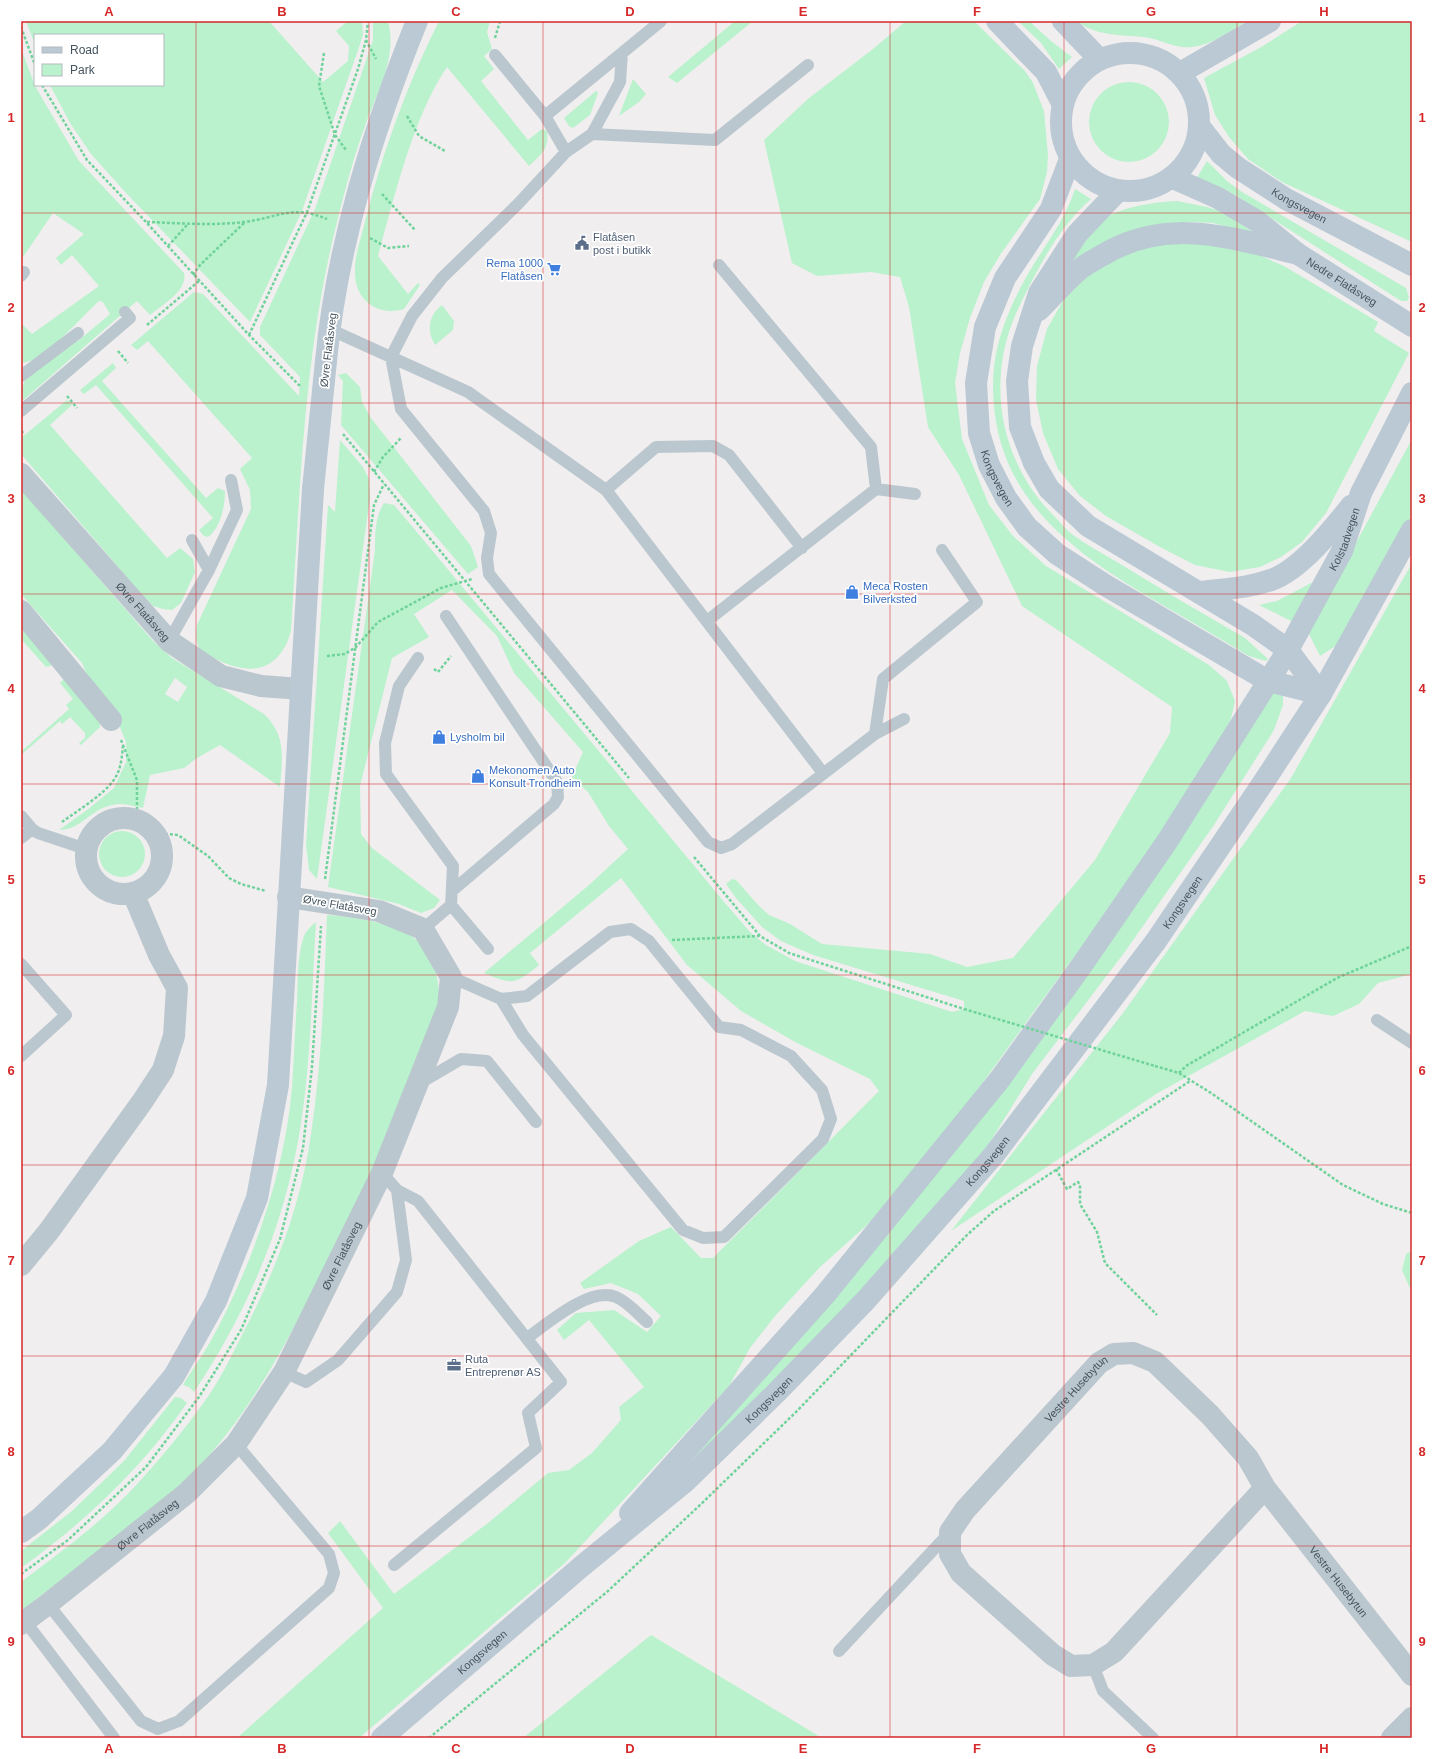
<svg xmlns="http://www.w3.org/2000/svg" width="1433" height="1759" font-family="Arial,sans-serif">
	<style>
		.green { fill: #b9f2cc; fill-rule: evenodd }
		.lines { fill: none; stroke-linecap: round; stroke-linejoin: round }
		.path { stroke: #6fd39b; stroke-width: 2.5; stroke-dasharray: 3 2; stroke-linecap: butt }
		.lane { stroke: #bbc7cf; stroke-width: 12 }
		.street { stroke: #bbc7cf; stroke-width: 22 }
		.secondary { stroke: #bbc9d4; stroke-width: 22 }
		.path-bridge { stroke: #6fd39b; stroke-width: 2.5; stroke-dasharray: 3 2; stroke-linecap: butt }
		.secondary-bridge { stroke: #bbc9d4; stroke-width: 22 }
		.grid { fill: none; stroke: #d62828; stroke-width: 1; stroke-opacity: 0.55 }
		.labels { text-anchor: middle; stroke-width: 3.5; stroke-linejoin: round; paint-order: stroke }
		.street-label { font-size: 11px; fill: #45545e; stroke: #fff }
		.service-label { font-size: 11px; fill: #4e5e75; stroke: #fff; text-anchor: start }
		.shop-label { font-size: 11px; fill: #366cbe; stroke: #fff; text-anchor: start }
		.neatline { fill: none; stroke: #d62828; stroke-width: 1.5 }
		.grid-label { font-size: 13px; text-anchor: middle; font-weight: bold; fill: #d62828 }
	</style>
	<rect width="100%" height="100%" fill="#f1eeef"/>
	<path class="green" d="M 26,21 L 269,21 L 323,82 L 348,61 L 349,46 L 336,31 L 348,21 L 362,21 L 363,35 L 358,50 L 302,211 L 250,322 L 127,194 L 91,154 L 70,123 L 50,85 L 163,85 L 163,35 L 35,35 L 35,45 Z
		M 373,21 L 388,21 C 398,58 376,94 364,129 C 353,159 345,190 337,222 C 303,355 300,494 291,631 C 289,636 288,643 284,648 C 264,683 226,667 199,649 L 196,638 L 197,625 L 251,509 L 250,490 L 240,469 L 252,458 L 148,341 L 137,350 L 131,345 L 194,292 L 203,294 L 299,396 L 300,377 L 260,335 L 260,327 L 315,209 L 373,40 Z
		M 439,21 L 490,21 L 487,32 L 492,49 L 484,56 L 494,69 L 481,81 L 528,140 L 542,129 L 547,131 C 549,150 542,153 529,166 L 447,67 C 413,117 394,198 378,256 L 408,294 L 418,283 L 420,285 L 404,309 C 378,317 355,300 355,273 C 354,257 361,238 365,222 C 382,153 407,85 439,21 Z
		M 735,21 L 753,21 L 677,83 L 668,77 Z
		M 906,21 L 974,21 L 1025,71 L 1033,83 L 1044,111 L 1048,155 L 1047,172 L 1040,199 L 1000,255 L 984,282 L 970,318 L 960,353 L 955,383 L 962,439 L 989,505 L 1013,536 L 1046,566 L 1209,665 L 1227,681 L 1235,701 L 1231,719 L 1219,743 L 1156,841 L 1100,922 L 1035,1010 L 976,1092 L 913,1173 L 867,1225 L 820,1267 L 775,1316 L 750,1348 L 729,1386 L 565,1563 L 359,1738 L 237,1738 L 383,1608 L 328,1533 L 340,1521 L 394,1594 L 488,1523 L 548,1473 L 569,1470 L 592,1453 L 621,1420 L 619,1407 L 644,1387 L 589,1320 L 564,1340 L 557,1330 L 576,1313 L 614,1310 L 647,1332 L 661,1316 L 638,1294 L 611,1283 L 584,1289 L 580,1283 L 639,1241 L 671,1227 L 701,1258 L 713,1258 L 879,1091 L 870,1079 L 797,1043 L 741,1011 L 687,965 L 621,878 L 530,953 L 539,965 C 515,985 512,985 484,973 L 589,885 L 628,849 L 609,826 L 588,792 L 572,777 L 583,752 L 514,673 L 497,636 L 452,590 L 414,614 L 429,637 L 392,658 L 360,786 L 361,834 L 372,848 L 440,900 L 434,908 L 421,913 L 399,904 L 328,887 L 375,550 C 375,534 375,517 384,503 L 394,505 L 411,525 L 725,903 L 751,933 L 766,945 L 795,961 L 952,1012 L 964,1009 L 964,1001 L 813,955 L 781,941 L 762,927 L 736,898 L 726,884 L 732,879 L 736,880 L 759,906 L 769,915 L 790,924 L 822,944 L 930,954 L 967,967 L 1013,958 L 1095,860 L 1170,733 L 1172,707 L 1022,606 L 959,475 L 928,427 L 909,307 L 900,277 L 871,272 L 817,276 L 792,263 L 764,140 L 809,98 L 873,49 Z
		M 1018,21 L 1029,21 L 1051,41 L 1072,57 L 1059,69 L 1041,43 Z
		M 1077,21 L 1247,21 C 1230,31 1212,45 1192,47 C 1175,49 1160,39 1144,37 C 1122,35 1095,36 1077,21 Z
		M 1302,21 L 1412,21 L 1412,242 L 1282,182 L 1248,159 L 1229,137 L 1215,115 L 1204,78 L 1263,46 Z
		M 21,48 L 35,86 L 79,161 L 184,273 C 188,291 162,305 150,315 L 137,301 L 21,402 L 21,391 L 25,380 L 73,342 L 78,341 L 110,314 L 103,302 L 99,301 C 84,314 40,367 21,362 L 21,323 L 32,334 L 99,286 L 72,255 L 61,265 L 56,258 L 84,234 L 53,213 L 21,260 Z
		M 633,79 L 646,94 L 639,102 L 619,116 Z
		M1089 122a40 40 0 1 1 80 0a40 40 0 1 1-80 0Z
		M 596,91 L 598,93 L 590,115 L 573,128 L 569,126 L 564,118 Z
		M 1207,161 L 1227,181 L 1242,192 L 1406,288 L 1409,297 L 1407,301 L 1401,301 L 1240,198 L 1224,189 L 1196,179 Z
		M 1075,189 L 1091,199 C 1059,227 1037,269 1019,307 C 985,377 998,460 1054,516 C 1060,522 1066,530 1073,535 C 1087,545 1102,553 1117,562 C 1159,588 1202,613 1245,638 L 1268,659 L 1266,661 L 1249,656 C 1219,638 1189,620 1159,603 C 1084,559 1007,508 995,415 C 992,392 992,368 998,345 C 1005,317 1019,288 1034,264 C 1049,240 1066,217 1075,189 Z
		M 1177,201 L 1207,207 L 1220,211 L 1253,232 L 1250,233 L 1213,223 L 1191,222 L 1169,223 L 1073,264 L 1070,261 C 1080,248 1089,233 1100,222 C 1117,207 1155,202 1177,201 Z
		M 1181,240 L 1252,252 L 1284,266 L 1378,322 L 1374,331 L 1409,353 L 1326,513 L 1302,542 L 1281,557 L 1260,567 L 1230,572 L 1195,565 L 1160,547 L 1106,516 L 1080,496 L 1058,469 L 1043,433 L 1036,400 L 1037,366 L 1047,329 L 1064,299 L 1090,274 L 1127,252 Z
		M 442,305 L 454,321 L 453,330 L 435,345 C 426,330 429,315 442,305 Z
		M 113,363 L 116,368 L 102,381 L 206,498 L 218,488 L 225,491 C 225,505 221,528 208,537 L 204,536 L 199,530 L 213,518 L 96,385 L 84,394 L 80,390 Z
		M 346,373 L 360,387 L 362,402 L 371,418 L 471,546 L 478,567 L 468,574 L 341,425 L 343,381 L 338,375 Z
		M 67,400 L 72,405 L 50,425 L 167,558 L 180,548 L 193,559 L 195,572 L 181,603 L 172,610 L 163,609 L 153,606 L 144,597 L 21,454 L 21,438 Z
		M 1412,439 L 1412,515 L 1357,619 L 1337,645 L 1320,656 L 1308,632 Z
		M 340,440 L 363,467 L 369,479 L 370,498 L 317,879 L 309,870 L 306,845 L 328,505 L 335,512 Z
		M 21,489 L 153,641 L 172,658 L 264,714 C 287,736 282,758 280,787 L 220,745 L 197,758 L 184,768 L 150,775 L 143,808 C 133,806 122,802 112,805 C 91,809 81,830 59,830 L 87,810 L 114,788 L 126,762 L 126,742 L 113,710 L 90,682 L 82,663 L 21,594 ZM 175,678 L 187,687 L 178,702 L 165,694 Z
		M 1412,563 L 1412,974 L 1378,983 L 1359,1004 L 1333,1016 L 1305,1011 L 1156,1094 L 951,1231 L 1123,1013 L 1291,778 Z
		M 1313,582 L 1295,623 L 1259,605 L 1277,601 Z
		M 24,629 L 54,662 L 50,666 L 46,667 L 21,639 L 21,632 Z
		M 67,676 L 100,720 L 100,727 L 81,745 L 79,743 L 85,738 L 85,733 L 70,717 L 62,724 L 60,721 L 21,755 L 21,748 L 23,750 L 69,709 L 66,705 L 73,699 L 60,683 Z
		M 1274,686 L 1283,693 L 1283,705 L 1274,730 L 1214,825 L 1124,953 L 1032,1074 L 974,1168 L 735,1427 L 671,1475 L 792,1346 Z
		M99 854a23 23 0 1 1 46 0a23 23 0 1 1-46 0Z
		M 327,915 C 359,918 415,924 430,956 C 436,968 440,989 439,1001 C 436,1034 411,1078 398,1109 C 385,1140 372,1171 358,1202 C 345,1231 329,1260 314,1288 C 285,1346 254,1403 212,1452 C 158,1515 85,1560 21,1611 L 21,1582 C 62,1551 104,1521 139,1482 C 161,1458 183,1431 202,1405 C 217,1385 228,1363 239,1341 C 273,1277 301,1207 311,1134 C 322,1062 324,988 327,915 Z
		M 316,922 C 311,1003 311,1087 293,1166 C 275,1247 240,1323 194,1392 L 189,1387 L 183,1385 C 191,1371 201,1358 209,1344 C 251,1269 285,1173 292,1087 C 294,1058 295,1030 297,1002 C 298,981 297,959 303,939 C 305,932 310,927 316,922 Z
		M 1412,1251 L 1412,1293 L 1402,1270 L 1406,1254 Z
		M 175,1397 L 181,1398 L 187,1403 C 142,1468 85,1522 21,1568 L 21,1551 L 72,1511 L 124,1461 Z
		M 651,1635 L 822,1738 L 523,1738 Z"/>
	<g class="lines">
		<path class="path" d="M 21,27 L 35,65
			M 495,38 L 500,21
			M 366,40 L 376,59
			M 324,53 L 319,86 L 335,135 L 346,150
			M 42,85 L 87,160 L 146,222 L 249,335 L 300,386
			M 407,116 L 419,136 L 445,151
			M 382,194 L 415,230
			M 147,222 C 179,223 212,226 244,222 C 278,218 291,204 327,219
			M 370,238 L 388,248 L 409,246
			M 168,246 L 188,224
			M 193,275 L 200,265 L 244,223
			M 147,325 L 199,281
			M 249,335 L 307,212 L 358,69 L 366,40 L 368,21
			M 118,351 L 128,363
			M 67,396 L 77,408
			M 21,433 L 25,430
			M 343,434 L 629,778
			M 374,472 L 383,457 L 401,438
			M 327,656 L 345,654 L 356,647 L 378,622 L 441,588 L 472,579
			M 434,669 L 438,672 L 451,656
			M 121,740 L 137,780 L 137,820
			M 62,822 C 77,811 103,795 113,781 C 121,771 122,757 123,745
			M 155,833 L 178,835 L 208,856 L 229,878 L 241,884 L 266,891
			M 694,857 L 760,936 L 789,953 L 964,1009
			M 325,879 L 374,505 L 384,484
			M 672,940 L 759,936
			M 1155,1066 L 1179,1073 L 1211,1093 L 1343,1185 L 1383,1204 L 1412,1213
			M 1179,1073 L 1186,1066 L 1337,978 L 1412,946
			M 1056,1169 L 1067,1189 L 1078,1182 L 1080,1185 L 1080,1204 L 1097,1232 L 1105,1263 L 1157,1315
			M 21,1574 L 68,1540 L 146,1467 L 199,1397 L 241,1330 L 280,1239 L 303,1148 L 312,1067 L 321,926
			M 429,1738 L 608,1591 L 699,1506 L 796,1412 L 967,1235 L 994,1211 L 1190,1081"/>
		<path class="lane" d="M 661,21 L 622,53 L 620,82 L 592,134 L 566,152 L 518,204 L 442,278 L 412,316 L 391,357 L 401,409 L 484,511 L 491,533 L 487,558 L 489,574 L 708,842 L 721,848 L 732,844 L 875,734 L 883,679 L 977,602 L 942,550
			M 495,55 L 545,116 L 622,53
			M 545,116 L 566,152
			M 592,134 L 715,140 L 808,65
			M 719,265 L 871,447 L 876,489
			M 21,276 L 24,272
			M 329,329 L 468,392 L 606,490 L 823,773
			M 21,376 L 78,333
			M 21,411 L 130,318 L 125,312
			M 606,490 L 656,447 L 713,446 L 729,455 L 802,548
			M 209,570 L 237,510 L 231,480
			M 446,616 L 557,782 L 558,797 L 554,804 L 452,891
			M 707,621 L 876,489 L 915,494
			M 169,641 L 209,570 L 192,540
			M 418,658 L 399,686 L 385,743 L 386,774 L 453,866 L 451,905 L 423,929
			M 875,734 L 904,719
			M 21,816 L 32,829 L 38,833 L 86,849
			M 21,838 L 32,829
			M 451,905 L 488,949
			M 21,964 L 66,1015 L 21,1056
			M 451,977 L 501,999 L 527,996 L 610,932 L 631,929 L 649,941 L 719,1027 L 741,1030 L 791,1056 L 822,1090 L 831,1119 L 823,1139 L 724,1237 L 703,1238 L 683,1230 L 523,1035 L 501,999
			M 1377,1020 L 1412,1043
			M 420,1083 L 461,1059 L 487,1061 L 536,1122
			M 382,1173 L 397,1190 L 418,1201 L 561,1382 L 528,1413 L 536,1448 L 394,1565
			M 527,1338 C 547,1324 590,1286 616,1297 C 628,1302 638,1314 647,1322
			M 284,1372 L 306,1382 L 338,1360 L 397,1292 L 406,1260 L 397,1190
			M 48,1604 L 141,1721 L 158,1729 L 179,1721 L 329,1588 L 334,1573 L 329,1554 L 236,1444
			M 25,1621 L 114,1738
			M 839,1651 L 950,1532
			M 1093,1665 L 1103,1691 L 1153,1738"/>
		<g class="street">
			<path id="s1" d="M 21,474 L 169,641 L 221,676 L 261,686 L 301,689"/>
			<path d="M 21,611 L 111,720"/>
			<circle cx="124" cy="856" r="38"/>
			<path d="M 21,1265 L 49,1231 L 142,1102 L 163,1070 L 174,1036 L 177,988 L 159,955 L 133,893"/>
			<path id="s2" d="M 1265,1488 L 1114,1652 L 1093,1665 L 1071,1666 L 1053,1655 L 961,1573 L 950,1554 L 950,1532 L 965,1510 L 1099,1363 L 1114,1354 L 1133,1353 L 1155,1362 L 1210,1415 L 1248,1458 L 1265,1488 L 1412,1675"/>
			<path id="s3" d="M 21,1624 L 48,1604 L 187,1493 L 236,1444 L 284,1372 L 382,1173 L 448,1007 L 451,977 L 423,929 L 379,911 L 288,897"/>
			<path d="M 1392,1738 L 1412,1718"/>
		</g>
		<g class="secondary">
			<path d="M 997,21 L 1046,72 L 1062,103"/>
			<path d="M 1063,21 L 1099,59"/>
			<circle cx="1130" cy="122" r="69"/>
			<path d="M 1180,73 L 1270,21"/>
			<path id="s4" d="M 1200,127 L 1221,154 L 1238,168 L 1286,199 L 1412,265"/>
			<path id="s5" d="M 1070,159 L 1051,209 L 1005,278 L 985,327 L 976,383 L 979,433 L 989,465 L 1006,498 L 1027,527 L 1057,554 L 1105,585 L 1268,681 L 1321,694"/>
			<path id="s6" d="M 1173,178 L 1218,198 L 1257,221 L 1298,254 L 1412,326"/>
			<path d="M 1117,192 L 1077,234 L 1039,293 L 1022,346 L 1017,381 L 1020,427 L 1034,463 L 1049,489 L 1088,526 L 1253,625 L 1288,650 L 1321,694"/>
			<path d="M 1039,310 C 1053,296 1066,281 1080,269 C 1086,264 1094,260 1101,256 C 1167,216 1228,237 1298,254"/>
			<path d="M 326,361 C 337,244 373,130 417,21"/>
			<path d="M 1201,592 C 1225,589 1248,588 1271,580 C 1300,570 1332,530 1351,506"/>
			<path id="s7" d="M 630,1513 L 824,1296 L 1000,1079 L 1082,965 L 1168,840 L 1288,650 L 1342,551 L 1361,493 L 1412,393"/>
			<path d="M 21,1532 L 39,1519 L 112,1451 L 174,1376 L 216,1301 L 257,1198 L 278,1085 L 313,489"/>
			<path id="s8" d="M 382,1738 L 582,1566 L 686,1481 L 775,1394 L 866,1300 L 993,1156 L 1156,941 L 1263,783 L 1321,694 L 1412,530"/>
		</g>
		<path class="path-bridge" d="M 964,1009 L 1155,1066"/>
		<path class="secondary-bridge" d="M 313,489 L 326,361"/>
	</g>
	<path class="grid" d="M 196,21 L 196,1738M 369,21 L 369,1738M 543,21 L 543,1738M 716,21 L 716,1738M 890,21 L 890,1738M 1064,21 L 1064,1738M 1237,21 L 1237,1738M 21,213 L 1412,213M 21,403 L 1412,403M 21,594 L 1412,594M 21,784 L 1412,784M 21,975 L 1412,975M 21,1165 L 1412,1165M 21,1356 L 1412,1356M 21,1546 L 1412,1546"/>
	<defs>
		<symbol id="civic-bare" viewBox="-9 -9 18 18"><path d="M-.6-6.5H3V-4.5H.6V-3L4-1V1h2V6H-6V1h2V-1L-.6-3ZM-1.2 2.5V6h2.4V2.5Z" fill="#5c6f8a" stroke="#fff" stroke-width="2.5" paint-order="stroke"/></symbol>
		<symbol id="supermarket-bare" viewBox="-9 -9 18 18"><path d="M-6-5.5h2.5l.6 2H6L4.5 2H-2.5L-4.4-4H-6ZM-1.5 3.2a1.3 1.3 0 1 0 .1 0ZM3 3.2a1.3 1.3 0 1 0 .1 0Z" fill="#3f7fe0" stroke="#fff" stroke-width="2.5" paint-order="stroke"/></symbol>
		<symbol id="shop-bare" viewBox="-9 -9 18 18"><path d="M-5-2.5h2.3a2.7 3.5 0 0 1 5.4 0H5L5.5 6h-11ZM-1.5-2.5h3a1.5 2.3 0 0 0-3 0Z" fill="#3f7fe0" stroke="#fff" stroke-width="2.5" paint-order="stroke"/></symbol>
		<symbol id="office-bare" viewBox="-9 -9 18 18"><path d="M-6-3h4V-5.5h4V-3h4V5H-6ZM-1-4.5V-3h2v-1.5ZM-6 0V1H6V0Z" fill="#5c6f8a" stroke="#fff" stroke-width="2.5" paint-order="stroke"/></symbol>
	</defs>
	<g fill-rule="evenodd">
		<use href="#civic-bare" x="572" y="233" width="20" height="20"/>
		<use href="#supermarket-bare" x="544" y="259" width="20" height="20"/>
		<use href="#shop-bare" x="842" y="582" width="20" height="20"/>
		<use href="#shop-bare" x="429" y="727" width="20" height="20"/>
		<use href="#shop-bare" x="468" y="766" width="20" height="20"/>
		<use href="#office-bare" x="444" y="1355" width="20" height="20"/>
	</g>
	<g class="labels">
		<g class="street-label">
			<text dy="4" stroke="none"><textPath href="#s4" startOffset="128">Kongsvegen</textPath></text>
			<text dy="4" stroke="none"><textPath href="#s6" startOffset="199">Nedre Flatåsveg</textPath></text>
			<text transform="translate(328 350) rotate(-83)" y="4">Øvre Flatåsveg</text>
			<text dy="4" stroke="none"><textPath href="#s5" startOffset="345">Kongsvegen</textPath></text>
			<text dy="4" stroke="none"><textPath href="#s7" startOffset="1212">Kolstadvegen</textPath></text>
			<text dy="4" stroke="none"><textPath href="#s1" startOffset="184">Øvre Flatåsveg</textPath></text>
			<text dy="4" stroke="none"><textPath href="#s8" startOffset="1162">Kongsvegen</textPath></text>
			<text transform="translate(340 905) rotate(10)" y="4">Øvre Flatåsveg</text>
			<text dy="4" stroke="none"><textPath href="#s8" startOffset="838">Kongsvegen</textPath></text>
			<text dy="4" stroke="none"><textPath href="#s3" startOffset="497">Øvre Flatåsveg</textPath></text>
			<text dy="4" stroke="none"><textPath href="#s2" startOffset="649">Vestre Husebytun</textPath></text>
			<text dy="4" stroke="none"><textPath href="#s8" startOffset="514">Kongsvegen</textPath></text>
			<text dy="4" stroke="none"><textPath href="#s3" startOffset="161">Øvre Flatåsveg</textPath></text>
			<text dy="4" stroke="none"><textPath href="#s2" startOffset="1031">Vestre Husebytun</textPath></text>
			<text dy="4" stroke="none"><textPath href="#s8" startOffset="132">Kongsvegen</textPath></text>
		</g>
		<g class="service-label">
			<text x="593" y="241">Flatåsen<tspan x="593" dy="13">post i butikk</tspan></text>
			<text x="465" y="1363">Ruta<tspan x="465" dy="13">Entreprenør AS</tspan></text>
		</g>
		<g class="shop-label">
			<text x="543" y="267" text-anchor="end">Rema 1000<tspan x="543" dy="13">Flatåsen</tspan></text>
			<text x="863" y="590">Meca Rosten<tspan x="863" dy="13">Bilverksted</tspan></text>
			<text x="450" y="741">Lysholm bil</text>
			<text x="489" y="774">Mekonomen Auto<tspan x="489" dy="13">Konsult Trondheim</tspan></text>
		</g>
	</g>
	<rect width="1433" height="1759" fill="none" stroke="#ffffff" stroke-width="44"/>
	<rect x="34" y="34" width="130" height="52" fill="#ffffff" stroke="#b5bbbf"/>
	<rect x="42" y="47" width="20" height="6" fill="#bbc9d4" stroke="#b5bbbf"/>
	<text x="70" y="54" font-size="12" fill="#45545e">Road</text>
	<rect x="42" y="64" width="20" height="12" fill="#b9f2cc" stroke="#b5bbbf"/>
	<text x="70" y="74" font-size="12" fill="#45545e">Park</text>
	<rect x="22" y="22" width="1389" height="1715" class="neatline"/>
	<g class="grid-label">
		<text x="109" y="16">A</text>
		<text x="282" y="16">B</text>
		<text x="456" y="16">C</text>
		<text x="630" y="16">D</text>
		<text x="803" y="16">E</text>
		<text x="977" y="16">F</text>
		<text x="1151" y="16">G</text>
		<text x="1324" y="16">H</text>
		<text x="11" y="122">1</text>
		<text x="1422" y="122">1</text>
		<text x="11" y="312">2</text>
		<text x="1422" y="312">2</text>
		<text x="11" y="503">3</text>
		<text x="1422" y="503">3</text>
		<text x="11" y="693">4</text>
		<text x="1422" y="693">4</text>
		<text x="11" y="884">5</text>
		<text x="1422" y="884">5</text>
		<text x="11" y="1075">6</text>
		<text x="1422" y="1075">6</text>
		<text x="11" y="1265">7</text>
		<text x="1422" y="1265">7</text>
		<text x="11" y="1456">8</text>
		<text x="1422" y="1456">8</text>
		<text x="11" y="1646">9</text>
		<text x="1422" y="1646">9</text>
		<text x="109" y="1753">A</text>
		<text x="282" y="1753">B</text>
		<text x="456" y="1753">C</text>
		<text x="630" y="1753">D</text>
		<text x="803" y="1753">E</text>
		<text x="977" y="1753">F</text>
		<text x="1151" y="1753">G</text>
		<text x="1324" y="1753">H</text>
	</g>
</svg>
